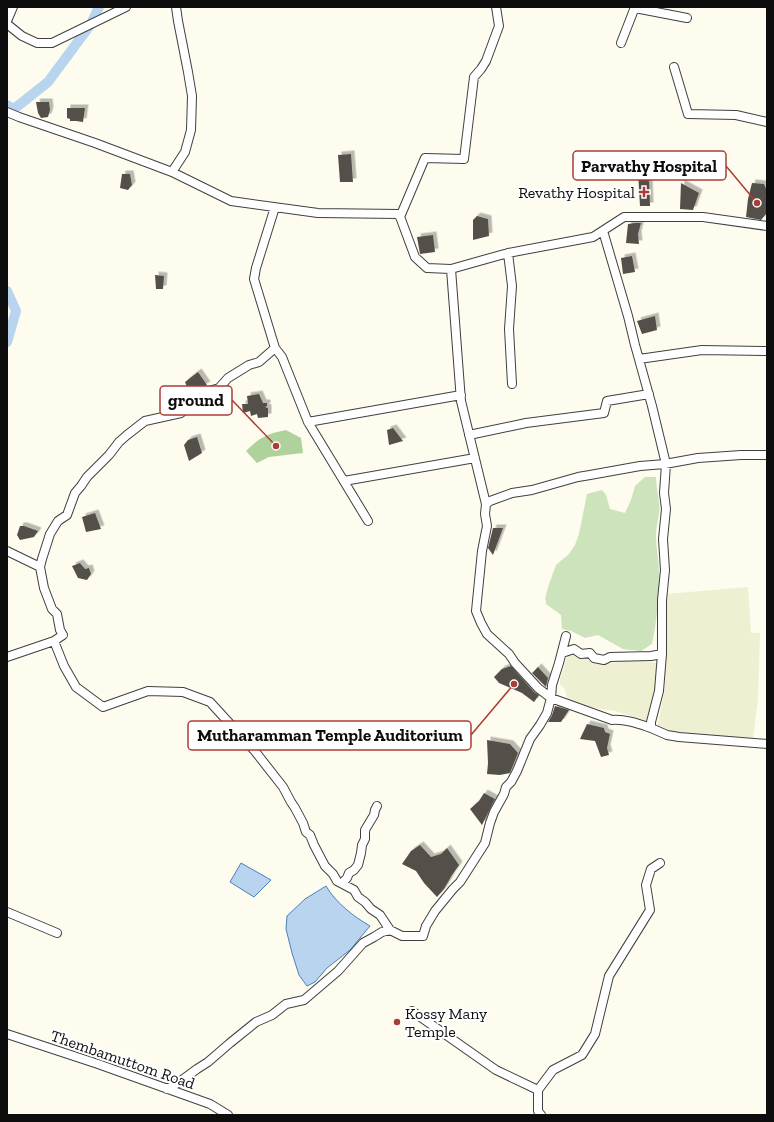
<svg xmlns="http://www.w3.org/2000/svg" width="774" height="1122" font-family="'Zilla Slab',serif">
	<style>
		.farmland { fill: #eff0d1 }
		.green { fill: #cce3bc }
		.forest { fill: #afd29d }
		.water { fill: #b9d4ee; stroke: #4982bc }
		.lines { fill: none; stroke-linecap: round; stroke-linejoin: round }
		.canal { stroke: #b9d4ee; stroke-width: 10 }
		.building { fill: #544f4a; filter: url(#shadow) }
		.street-casing { stroke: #404040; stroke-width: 10 }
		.street { stroke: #fff; stroke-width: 8 }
		.poi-dot { fill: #ab3d36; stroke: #fff; stroke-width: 1.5 }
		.labels { text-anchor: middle; stroke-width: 4; stroke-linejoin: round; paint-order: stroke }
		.poi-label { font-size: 16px; fill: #0d0d0d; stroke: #fff; text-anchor: end }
		.street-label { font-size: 16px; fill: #0d0d0d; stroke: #fff }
		.leader { fill: none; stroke: #ab3d36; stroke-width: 1.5 }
		.callout-dot { fill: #ab3d36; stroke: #fff; stroke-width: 1.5 }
		.callout { fill: #fff; stroke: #ab3d36; stroke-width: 1.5 }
		.callout-label { font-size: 17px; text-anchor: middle; font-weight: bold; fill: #0d0d0d }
	</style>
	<defs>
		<filter id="shadow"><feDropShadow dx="3.5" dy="-3.5" stdDeviation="0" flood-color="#0004"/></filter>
	</defs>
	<rect width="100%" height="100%" fill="#fdfcee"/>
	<path class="farmland" d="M 748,587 L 751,633 L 760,633 L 758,699 L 753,738 L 683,735 L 657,729 L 665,688 L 666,594 Z
		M 568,652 L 581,654 L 586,659 L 596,664 L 605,664 L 625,661 L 646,661 L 658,663 L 654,697 L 648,721 L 615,711 L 578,705 L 567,698 L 565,689 L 560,685 L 560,679 L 564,668 Z"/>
	<path class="green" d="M 645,477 L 656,477 C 656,486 658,493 659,502 C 661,513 656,524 656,536 C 656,548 659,560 659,573 C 659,596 657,621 652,644 L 641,651 L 623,649 L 598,635 L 585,638 L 571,631 L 562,629 L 561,615 L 546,604 L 546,601 L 545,599 L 548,587 L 556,565 L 569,554 L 575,545 L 579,534 L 587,494 L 602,490 L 606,495 L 610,509 L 625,513 L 631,500 L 635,486 Z"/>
	<path class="forest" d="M 286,430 L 301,438 L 303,453 L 269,457 L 257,463 L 246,451 C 260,437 267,434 286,430 Z"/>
	<path class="water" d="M 241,863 L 271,880 L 254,897 L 230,882 Z
		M 326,886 C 336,903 353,916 370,926 L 350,950 L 327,968 L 315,982 L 307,986 L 299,975 L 292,953 L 286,929 L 287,916 L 305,899 Z"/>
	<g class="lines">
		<path class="canal" d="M 7,105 L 14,109 L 48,82 L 91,24 L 99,7
			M 7,291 L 16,311 L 7,342"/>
	</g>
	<path class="building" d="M 36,102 L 49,102 L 50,110 L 48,117 L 41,118 L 38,113 Z
		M 67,108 L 85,108 L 83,122 L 76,121 L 70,121 L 70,119 L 67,118 Z
		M 351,154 L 353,182 L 340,182 L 338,155 Z
		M 638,172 L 649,177 L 650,206 L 640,206 Z
		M 122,174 L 130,174 L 132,185 L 128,190 L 120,188 Z
		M 681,183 L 699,193 L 693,210 L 680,209 Z
		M 752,183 L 764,184 L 767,191 L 766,214 L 761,220 L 746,217 L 748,199 Z
		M 477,216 L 488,219 L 489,236 L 473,240 L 473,220 Z
		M 635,223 L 641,223 L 638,234 L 639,244 L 626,243 L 628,224 Z
		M 433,235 L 435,252 L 420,254 L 417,237 Z
		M 632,256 L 635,272 L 623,274 L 621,258 Z
		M 155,275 L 164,276 L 163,289 L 156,289 Z
		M 655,316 L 657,330 L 642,334 L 637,321 Z
		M 198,372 L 207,385 L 190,394 L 185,382 Z
		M 259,394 L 263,403 L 267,403 L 267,406 L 265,407 L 268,408 L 268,417 L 258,418 L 257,414 L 251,416 L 250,411 L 243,413 L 242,404 L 248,404 L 247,396 Z
		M 393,428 L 403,441 L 389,445 L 387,430 Z
		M 197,437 L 202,453 L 189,461 L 184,445 L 188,440 Z
		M 95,513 L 101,529 L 86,532 L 82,517 Z
		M 20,526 L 24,526 L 38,531 L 34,537 L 20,540 L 17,535 Z
		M 493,528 L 503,528 L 493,555 L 488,548 Z
		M 80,563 L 85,569 L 89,568 L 91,574 L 87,580 L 78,578 L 72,566 Z
		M 511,666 L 534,692 L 539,695 L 534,702 L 522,693 L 499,683 L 494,677 L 502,669 Z
		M 538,667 L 548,678 L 546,687 L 532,673 Z
		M 555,706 L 569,710 L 561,722 L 548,722 L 552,715 Z
		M 587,724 L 604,728 L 605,732 L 610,734 L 607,748 L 609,755 L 601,757 L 595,741 L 580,739 Z
		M 487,740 L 510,744 L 518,753 L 510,773 L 500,775 L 487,774 L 488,763 Z
		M 484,793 L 495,799 L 482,825 L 470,809 L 479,801 Z
		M 420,845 L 431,857 L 441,854 L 447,848 L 459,865 L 452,875 L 444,889 L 437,897 L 424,883 L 416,871 L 402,864 L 411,851 Z"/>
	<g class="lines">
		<defs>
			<path id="street" d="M 635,8 L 687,18
				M 7,21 L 13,7
				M 7,24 L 22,36 L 37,43 L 52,43 L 126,7
				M 621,43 L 635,7
				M 674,67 L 688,114 L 736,115 L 767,122
				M 7,112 L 19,117 L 95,143 L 172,172 L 231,201 L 318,213 L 399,214 L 415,257 L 427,268 L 451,269 L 508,253 L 593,237 L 624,217 L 703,217 L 767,226
				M 172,172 L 185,152 L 191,130 L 192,96 L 188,72 L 178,21 L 176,7
				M 275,207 L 256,268 L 254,279 L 275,348 L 282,357 L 308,422 L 368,521
				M 400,217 L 425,158 L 464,159 L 474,77 L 481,69 L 486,61 L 499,26 L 496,7
				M 603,231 L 628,316 L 635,345 L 652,406 L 666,464 L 664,493 L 666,509 L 663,539 L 665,570 L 662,600 L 662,654 L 659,691 L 651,722 L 651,728 L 667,735 L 679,737 L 767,744
				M 508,253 L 512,286 L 509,329 L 512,384
				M 451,269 L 461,401 L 486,504
				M 639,359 L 702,350 L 767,351
				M 308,422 L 461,395
				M 469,435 L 526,423 L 604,413 L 607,401 L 649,394
				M 344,481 L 475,458
				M 7,551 L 40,567
				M 566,636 L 559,663 L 552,685 L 551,698 L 612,720 C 626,719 639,724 651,728
				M 54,641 L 64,666 L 76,687 L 103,707 L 148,691 L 183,692 L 210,702 L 254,750 L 283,787 L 291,802 L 295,808 L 303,823 L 306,832 L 310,835 L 314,845 L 325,866 L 333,874 L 337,881 L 354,890 L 358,897 L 365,902 L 371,909 L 380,915 L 390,930
				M 562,653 L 574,649 L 581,654 L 590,653 L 594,658 L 604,660 L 610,657 L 651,656 L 662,654
				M 7,657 L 54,641 L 63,635 L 60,630 L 57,614 L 52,609 L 44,588 L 40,567 L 42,559 L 50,534 L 58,521 L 67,515 L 75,493 L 81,486 L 87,477 L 109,455 L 119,442 L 127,435 L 145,421 L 181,413 L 190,404 L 199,400 L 206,392 L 219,388 L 228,378 L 249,365 L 259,362 L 275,348
				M 342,883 L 347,878 L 349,873 L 354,870 L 358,865 L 361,853 L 362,845 L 365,839 L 365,830 L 374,815 L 375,810 L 377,806
				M 7,912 L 57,933
				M 412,1011 L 496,1070 L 538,1090
				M 7,1034 L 98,1064 L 210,1104 L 228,1115
				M 167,1089 L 178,1083 L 197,1069 L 208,1062 L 230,1043 L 256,1022 L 272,1015 L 286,1004 L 304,1000 L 338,971 L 363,943 L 374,937 L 382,932 L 390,930 L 402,936 L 423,936 L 426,926 L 435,911 L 453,889 L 460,882 L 485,843 L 490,823 L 494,812 L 504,794 L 506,787 L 511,782 L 517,771 L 530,739 L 540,725 L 547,713 L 551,698 L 538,688 L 515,663 L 509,654 L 487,634 L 481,623 L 476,611 L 482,551 L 487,526 L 485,514 L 486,504 L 490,501 L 512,493 L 532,490 L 578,477 L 590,475 L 640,466 L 665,464 L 698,458 L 741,455 L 767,455
				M 541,1115 L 538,1111 L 538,1090 L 553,1070 L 582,1055 L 595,1034 L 609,976 L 650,910 L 646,885 L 651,869 L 660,863"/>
		</defs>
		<use href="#street" class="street-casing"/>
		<use href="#street" class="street"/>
	</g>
	<g class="poi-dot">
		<path d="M642 186h4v4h4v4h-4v4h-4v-4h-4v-4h4z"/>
		<circle cx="397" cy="1022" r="4"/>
	</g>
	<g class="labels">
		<g class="poi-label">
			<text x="635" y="198">Revathy Hospital</text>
			<text x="405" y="1019" text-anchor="start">Kossy Many<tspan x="405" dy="18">Temple</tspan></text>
		</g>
		<g class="street-label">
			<text transform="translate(123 1059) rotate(19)" y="6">Thembamuttom Road</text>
		</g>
	</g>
	<path class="leader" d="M757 203L726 166M276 446L232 400M514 684L471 735"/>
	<g class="callout-dot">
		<circle cx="757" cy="203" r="4"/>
		<circle cx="276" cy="446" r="4"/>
		<circle cx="514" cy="684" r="4"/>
	</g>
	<g class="callout">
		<rect x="573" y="151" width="153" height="29" rx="4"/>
		<rect x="160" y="386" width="72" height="29" rx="4"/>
		<rect x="188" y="721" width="283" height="29" rx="4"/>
	</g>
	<g class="callout-label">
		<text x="649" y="172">Parvathy Hospital</text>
		<text x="196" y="406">ground</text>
		<text x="330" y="741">Mutharamman Temple Auditorium</text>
	</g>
	<rect width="774" height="1122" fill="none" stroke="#0d0d0d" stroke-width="16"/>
</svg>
